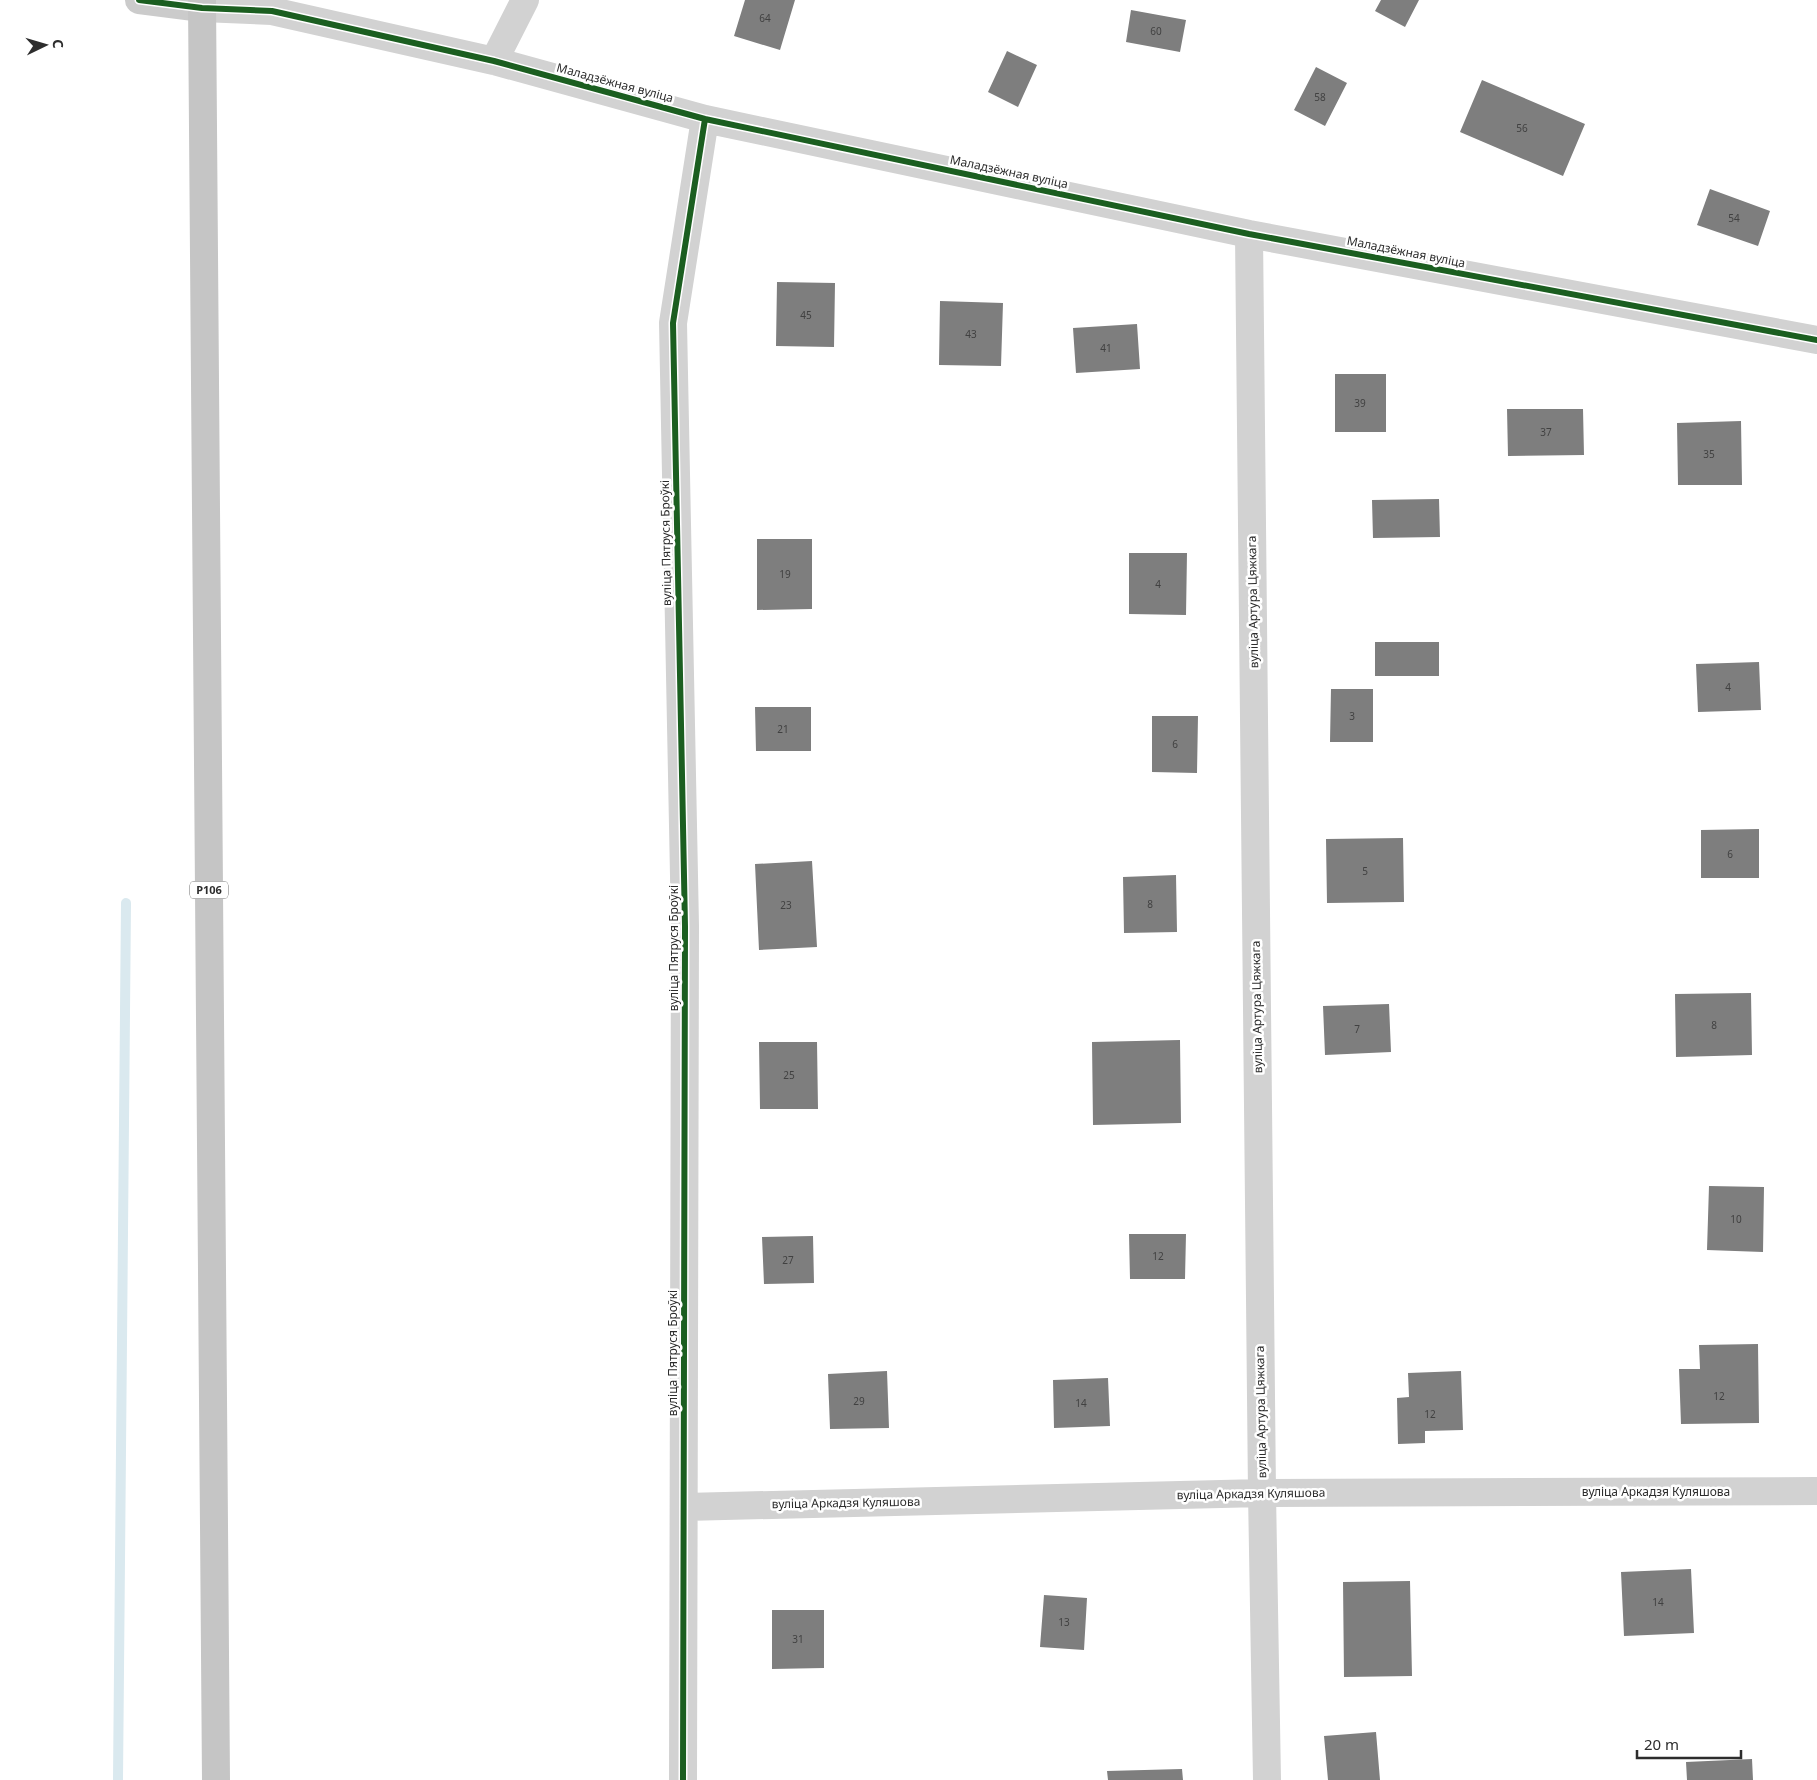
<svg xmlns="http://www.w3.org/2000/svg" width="1817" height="1780" font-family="'Noto Sans',sans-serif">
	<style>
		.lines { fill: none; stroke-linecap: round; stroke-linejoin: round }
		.stream { stroke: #dae9ef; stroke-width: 10 }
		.building { fill: #7e7e7e }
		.street { stroke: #d2d2d2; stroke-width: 28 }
		.secondary { stroke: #cbcbcb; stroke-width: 28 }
		.primary { stroke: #c5c5c5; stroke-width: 28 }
		.cycleway-casing { stroke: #fff; stroke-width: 9 }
		.cycleway { stroke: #1b5e20; stroke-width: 6 }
		.labels { text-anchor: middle; stroke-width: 5; stroke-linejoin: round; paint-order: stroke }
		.number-label { font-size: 10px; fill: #414141 }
		.shield { fill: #fff; stroke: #6c6c6c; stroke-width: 1 }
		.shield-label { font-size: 11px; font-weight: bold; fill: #2d2d2d }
		.street-label { font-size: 12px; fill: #2d2d2d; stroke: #fff }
	</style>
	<rect width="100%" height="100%" fill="#fff"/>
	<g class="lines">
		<path class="stream" d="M 118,1780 L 126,903"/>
	</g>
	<path class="building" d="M 745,0 L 795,0 L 780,50 L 734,36 Z
		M 1381,0 L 1419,0 L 1405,27 L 1375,11 Z
		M 1131,10 L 1186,20 L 1180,52 L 1126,42 Z
		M 1007,51 L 1037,65 L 1018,107 L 988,92 Z
		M 1316,67 L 1347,83 L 1325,126 L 1294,110 Z
		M 1482,80 L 1585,124 L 1563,176 L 1460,132 Z
		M 1710,189 L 1770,211 L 1758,246 L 1697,225 Z
		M 777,282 L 835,283 L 834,347 L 776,346 Z
		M 940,301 L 1003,303 L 1001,366 L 939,365 Z
		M 1137,324 L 1140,369 L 1076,373 L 1073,328 Z
		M 1335,374 L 1386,374 L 1386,432 L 1335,432 Z
		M 1507,409 L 1583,409 L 1584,455 L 1508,456 Z
		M 1741,421 L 1742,485 L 1678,485 L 1677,423 Z
		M 1439,499 L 1440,537 L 1373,538 L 1372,500 Z
		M 757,539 L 812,539 L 812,609 L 757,610 Z
		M 1129,553 L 1187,553 L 1186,615 L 1129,614 Z
		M 1375,642 L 1439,642 L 1439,676 L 1375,676 Z
		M 1759,662 L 1761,710 L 1698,712 L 1696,664 Z
		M 1331,689 L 1373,689 L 1373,742 L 1330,742 Z
		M 755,707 L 811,707 L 811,751 L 756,751 Z
		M 1152,716 L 1198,716 L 1197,773 L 1152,772 Z
		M 1759,829 L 1759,878 L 1701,878 L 1701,830 Z
		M 1403,838 L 1404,902 L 1327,903 L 1326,839 Z
		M 812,861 L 817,947 L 759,950 L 755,864 Z
		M 1176,875 L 1177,932 L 1124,933 L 1123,877 Z
		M 1751,993 L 1752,1055 L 1676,1057 L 1675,994 Z
		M 1389,1004 L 1391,1052 L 1325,1055 L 1323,1006 Z
		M 1180,1040 L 1181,1123 L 1093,1125 L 1092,1042 Z
		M 759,1042 L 817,1042 L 818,1109 L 760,1109 Z
		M 1709,1186 L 1764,1187 L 1763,1252 L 1707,1250 Z
		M 1129,1234 L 1186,1234 L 1185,1279 L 1130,1279 Z
		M 813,1236 L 814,1283 L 764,1284 L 762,1237 Z
		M 1758,1344 L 1759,1423 L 1681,1424 L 1679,1369 L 1700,1369 L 1699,1345 Z
		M 887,1371 L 889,1428 L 830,1429 L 828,1374 Z
		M 1461,1371 L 1463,1430 L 1425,1431 L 1425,1443 L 1398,1444 L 1397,1398 L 1409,1397 L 1408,1373 Z
		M 1108,1378 L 1110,1426 L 1054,1428 L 1053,1380 Z
		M 1691,1569 L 1694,1633 L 1624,1636 L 1621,1572 Z
		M 1410,1581 L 1412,1676 L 1344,1677 L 1343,1582 Z
		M 1044,1595 L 1087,1598 L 1084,1650 L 1040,1647 Z
		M 772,1610 L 824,1610 L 824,1668 L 772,1669 Z
		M 1376,1732 L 1380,1780 L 1328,1780 L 1324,1736 Z
		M 1752,1759 L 1753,1780 L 1687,1780 L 1686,1762 Z
		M 1182,1769 L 1183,1780 L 1108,1780 L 1107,1771 Z"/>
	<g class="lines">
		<path class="street" d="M 202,8 L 272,11 L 494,61 L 705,119 L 1249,234 L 1817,340
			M 494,61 L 525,0
			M 1249,234 L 1262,1493 L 1267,1780
			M 685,1507 L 1262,1493 L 1817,1491
			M 683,1780 L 685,926 L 673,323 L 705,119"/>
		<path class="secondary" d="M 139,0 L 202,8"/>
		<path class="primary" d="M 202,0 L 216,1780"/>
		<defs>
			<path id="cycleway" d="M 139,0 L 202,8 L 272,11 L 494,61 L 705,119 L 1249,234 L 1817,340
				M 683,1780 L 685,926 L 673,323 L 705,119"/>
		</defs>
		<use href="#cycleway" class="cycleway-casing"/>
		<use href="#cycleway" class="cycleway"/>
	</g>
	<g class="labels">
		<g class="number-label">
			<text x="765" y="22">64</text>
			<text x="1156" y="35">60</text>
			<text x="1320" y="101">58</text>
			<text x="1522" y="132">56</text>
			<text x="1734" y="222">54</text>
			<text x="806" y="319">45</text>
			<text x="971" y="338">43</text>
			<text x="1106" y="352">41</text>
			<text x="1360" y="407">39</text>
			<text x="1546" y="436">37</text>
			<text x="1709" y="458">35</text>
			<text x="785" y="578">19</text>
			<text x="1158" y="588">4</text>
			<text x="1728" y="691">4</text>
			<text x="1352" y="720">3</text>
			<text x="783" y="733">21</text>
			<text x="1175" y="748">6</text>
			<text x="1730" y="858">6</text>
			<text x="1365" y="875">5</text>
			<text x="1150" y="908">8</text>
			<text x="786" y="909">23</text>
			<text x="1714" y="1029">8</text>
			<text x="1357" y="1033">7</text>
			<text x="789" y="1079">25</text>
			<text x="1736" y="1223">10</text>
			<text x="1158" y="1260">12</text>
			<text x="788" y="1264">27</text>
			<text x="1719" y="1400">12</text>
			<text x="859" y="1405">29</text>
			<text x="1081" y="1407">14</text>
			<text x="1430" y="1418">12</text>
			<text x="1658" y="1606">14</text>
			<text x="1064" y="1626">13</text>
			<text x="798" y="1643">31</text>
		</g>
		<rect class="shield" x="190" y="881.5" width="38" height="17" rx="4"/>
		<g class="shield-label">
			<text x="209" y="894">Р106</text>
		</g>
		<g class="street-label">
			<text transform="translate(615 83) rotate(15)" y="4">Маладзёжная вуліца</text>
			<text transform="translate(1009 172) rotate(12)" y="4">Маладзёжная вуліца</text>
			<text transform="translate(1406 252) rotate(11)" y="4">Маладзёжная вуліца</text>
			<text transform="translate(666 543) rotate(-91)" y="4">вуліца Пятруся Броўкі</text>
			<text transform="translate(1253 602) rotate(-91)" y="4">вуліца Артура Цяжкага</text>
			<text transform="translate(674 948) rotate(-90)" y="4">вуліца Пятруся Броўкі</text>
			<text transform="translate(1257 1007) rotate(-91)" y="4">вуліца Артура Цяжкага</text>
			<text transform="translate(673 1353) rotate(-90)" y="4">вуліца Пятруся Броўкі</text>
			<text transform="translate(1261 1412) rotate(-91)" y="4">вуліца Артура Цяжкага</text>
			<text x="1656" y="1496">вуліца Аркадзя Куляшова</text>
			<text transform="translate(1251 1494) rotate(-1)" y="4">вуліца Аркадзя Куляшова</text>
			<text transform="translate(846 1503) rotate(-1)" y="4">вуліца Аркадзя Куляшова</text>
		</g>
	</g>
	<g transform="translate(45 45) rotate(85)" stroke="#ffffff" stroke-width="4" paint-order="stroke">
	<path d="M0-4L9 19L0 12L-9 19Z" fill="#2d2d2d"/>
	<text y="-8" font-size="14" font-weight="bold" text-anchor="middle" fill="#2d2d2d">С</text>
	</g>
	<path d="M1637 1750v8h104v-8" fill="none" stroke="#2d2d2d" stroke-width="2.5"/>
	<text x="1644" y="1750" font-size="15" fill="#2d2d2d" stroke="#ffffff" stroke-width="4" paint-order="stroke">20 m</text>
</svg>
